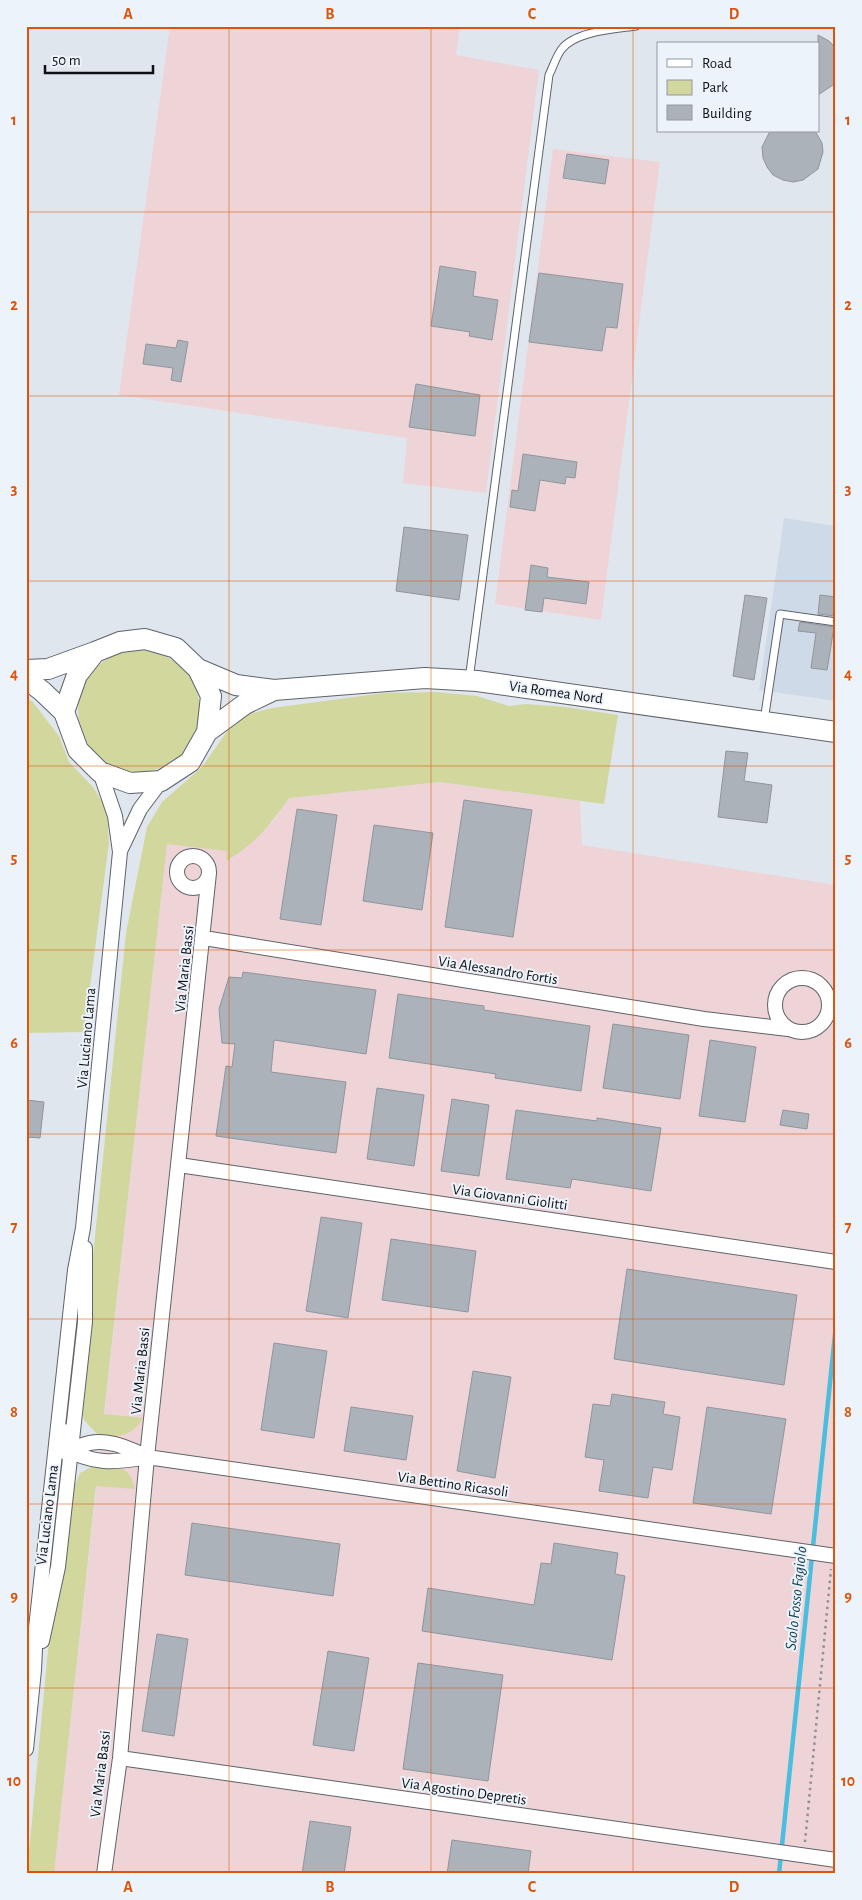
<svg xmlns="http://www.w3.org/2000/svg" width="862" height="1900" font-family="'Alegreya Sans',sans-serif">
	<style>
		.built { fill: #cfdae8 }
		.industrial { fill: #eed4d7 }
		.green { fill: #d1d79d }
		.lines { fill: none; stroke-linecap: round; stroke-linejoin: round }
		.stream { stroke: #49bedf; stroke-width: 4.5 }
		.building { fill: #acb2ba; stroke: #90959d }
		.lane-casing { stroke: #5e636a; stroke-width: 9 }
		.street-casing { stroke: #5e636a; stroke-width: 16 }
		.secondary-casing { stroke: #5e636a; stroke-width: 22 }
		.path { stroke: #8e9298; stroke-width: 2.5; stroke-dasharray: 2.5 4; stroke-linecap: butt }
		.lane { stroke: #fff; stroke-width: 7 }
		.street { stroke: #fff; stroke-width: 14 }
		.secondary { stroke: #fff; stroke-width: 20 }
		.grid { fill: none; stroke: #dd550c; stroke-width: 1; stroke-opacity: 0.55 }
		.labels { text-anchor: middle; stroke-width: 4; stroke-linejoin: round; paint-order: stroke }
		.street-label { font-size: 15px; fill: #0f1114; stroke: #edf3fb }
		.water-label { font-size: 16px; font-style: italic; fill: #114452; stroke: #edf3fb }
		.neatline { fill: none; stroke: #dd550c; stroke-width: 2 }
		.grid-label { font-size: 16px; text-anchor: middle; font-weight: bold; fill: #dd550c }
	</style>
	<rect width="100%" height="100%" fill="#e0e6ee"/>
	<path class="built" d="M 784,518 L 836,526 L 836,701 L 759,690 Z"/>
	<path class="industrial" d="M 170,26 L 460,26 L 456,55 L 539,70 L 486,493 L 403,483 L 407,438 L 119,395 Z
		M 553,149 L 660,162 L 601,620 L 495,604 Z
		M 440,782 L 580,801 L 582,845 L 836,885 L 836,1874 L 54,1874 L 167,844 L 272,823 L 289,798 Z"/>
	<path class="green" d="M78 711a61 61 0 1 1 122 0a61 61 0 1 1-122 0Z
		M 436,692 L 477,696 L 509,706 L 526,704 L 565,707 L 618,715 L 604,804 L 440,782 L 289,798 C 271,824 254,845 226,861 L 227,851 L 167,844 L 104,1414 L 143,1418 C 132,1437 118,1438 97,1434 L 84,1420 L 82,1408 L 91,1324 L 92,1266 L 126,933 L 147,827 L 162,802 L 202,767 L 233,723 L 249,714 L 272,708 L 384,693 Z
		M 26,699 L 32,701 L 59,736 L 69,762 L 93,787 L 107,810 L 109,843 L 84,1032 L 26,1033 Z
		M 93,1466 C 116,1466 129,1463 135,1489 L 96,1486 L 54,1874 L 27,1874 L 49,1639 L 66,1557 L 72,1492 L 80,1473 Z"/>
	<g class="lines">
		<path class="stream" d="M 779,1874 L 836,1325"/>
	</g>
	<path class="building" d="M 818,35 L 829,41 L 836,48 L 836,83 L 818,95 Z
		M 770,131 L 815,131 L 822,143 L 823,152 L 818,169 L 803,180 L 793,182 L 783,180 L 773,175 L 767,167 L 763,158 L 762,147 Z
		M 567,154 L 609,160 L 605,184 L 563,178 Z
		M 440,266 L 476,272 L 473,296 L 498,300 L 492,340 L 469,336 L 470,332 L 431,326 Z
		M 539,273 L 623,284 L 617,328 L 606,327 L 602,351 L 529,342 Z
		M 178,340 L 188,342 L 181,382 L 171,380 L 173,368 L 143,364 L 146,344 L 176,348 Z
		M 416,384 L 480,395 L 475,436 L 409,427 Z
		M 523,454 L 577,462 L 575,478 L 566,477 L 565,484 L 540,480 L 535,511 L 510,507 L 512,490 L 518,491 Z
		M 404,527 L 468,535 L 459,600 L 396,591 Z
		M 531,565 L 548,568 L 547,577 L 589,582 L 586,604 L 544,598 L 542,612 L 525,610 Z
		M 745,595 L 767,598 L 754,680 L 733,676 Z
		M 820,595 L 836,597 L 835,616 L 818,614 Z
		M 800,622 L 834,627 L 827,670 L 811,668 L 816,633 L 798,631 Z
		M 726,751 L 748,753 L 744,781 L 772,785 L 767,823 L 718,817 Z
		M 464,800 L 532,810 L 513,937 L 445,927 Z
		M 297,809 L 337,815 L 321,925 L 280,919 Z
		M 374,825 L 433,833 L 422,910 L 363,901 Z
		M 243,972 L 376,990 L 366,1054 L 274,1040 L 271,1072 L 346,1082 L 336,1153 L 216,1136 L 226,1066 L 232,1067 L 235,1044 L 222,1043 L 219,1009 L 229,977 L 242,978 Z
		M 398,994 L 484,1006 L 484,1010 L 590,1026 L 581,1091 L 495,1078 L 496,1074 L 389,1058 Z
		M 613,1024 L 689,1035 L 680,1099 L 603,1088 Z
		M 710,1040 L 756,1047 L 745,1122 L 699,1116 Z
		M 377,1088 L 424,1095 L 414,1166 L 367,1159 Z
		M 452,1099 L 489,1105 L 479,1176 L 441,1171 Z
		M 26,1100 L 44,1102 L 40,1138 L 26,1137 Z
		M 516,1110 L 597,1121 L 597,1118 L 661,1128 L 651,1191 L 572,1179 L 570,1188 L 506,1179 Z
		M 783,1110 L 809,1114 L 807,1129 L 780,1125 Z
		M 321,1217 L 362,1223 L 348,1318 L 306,1311 Z
		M 391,1239 L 476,1251 L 468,1312 L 382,1300 Z
		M 627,1269 L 797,1295 L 784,1385 L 614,1359 Z
		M 274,1343 L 327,1351 L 314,1438 L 261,1430 Z
		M 473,1371 L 511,1377 L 495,1478 L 457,1471 Z
		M 612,1394 L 665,1402 L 663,1414 L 680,1417 L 672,1470 L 653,1467 L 648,1498 L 599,1491 L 604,1460 L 585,1457 L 593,1404 L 610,1406 Z
		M 351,1407 L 413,1416 L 406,1460 L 344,1451 Z
		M 707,1407 L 786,1419 L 771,1514 L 693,1503 Z
		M 192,1523 L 340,1544 L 333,1596 L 185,1575 Z
		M 554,1543 L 618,1553 L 615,1574 L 625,1576 L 612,1660 L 422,1631 L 428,1588 L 534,1605 L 541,1563 L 551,1564 Z
		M 157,1634 L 188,1639 L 174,1736 L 142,1731 Z
		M 328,1651 L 369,1658 L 354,1751 L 313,1745 Z
		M 418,1663 L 503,1675 L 488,1781 L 403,1769 Z
		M 310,1821 L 351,1827 L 344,1874 L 302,1874 Z
		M 452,1840 L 531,1851 L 528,1874 L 447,1874 Z"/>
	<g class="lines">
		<defs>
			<path id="lane" d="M 469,680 L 549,75 C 553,67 556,57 561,50 C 574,31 616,29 636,26
				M 764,721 L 780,614 L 836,622"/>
			<path id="street" d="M 120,851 L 140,809 L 161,781
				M177 872a16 16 0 1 1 32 0a16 16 0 1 1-32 0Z
				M 204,938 L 704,1019 L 788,1029
				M775 1005a27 27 0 1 1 54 0a27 27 0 1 1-54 0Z
				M 179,1165 L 836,1262
				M 64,1431 L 63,1447 C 92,1465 115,1463 147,1457 L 836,1556
				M 68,1455 C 90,1432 122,1444 147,1457
				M 42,1641 L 58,1567 L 85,1322 L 85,1248
				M 26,1749 L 34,1670 L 36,1628 L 75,1270 L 83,1228 L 120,852 L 115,816 L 100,772
				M 120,1758 L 836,1860
				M 104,1874 L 120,1758 L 147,1457 L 209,873"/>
			<path id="secondary" d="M 145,639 L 176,648 L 198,669 L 211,696 L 207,732 L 190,762 L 161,781 L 130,783 L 100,772 L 78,750 L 64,712 L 77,675 L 95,652 L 120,642 Z
				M 198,669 L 236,685 L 274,690 L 425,678 L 477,681 L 836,732
				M 26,670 L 48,669 L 95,652
				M 26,679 L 42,691 L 64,712
				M 207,732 L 245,704 L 274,690"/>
		</defs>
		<use href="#lane" class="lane-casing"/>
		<use href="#street" class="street-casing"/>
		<use href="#secondary" class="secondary-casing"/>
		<path class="path" d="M 834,1541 L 836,1524
			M 805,1842 L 831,1569"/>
		<use href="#lane" class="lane"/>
		<use href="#street" class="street"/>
		<use href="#secondary" class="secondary"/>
	</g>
	<path class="grid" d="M 229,26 L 229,1874M 431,26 L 431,1874M 633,26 L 633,1874M 26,212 L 836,212M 26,396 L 836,396M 26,581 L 836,581M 26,766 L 836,766M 26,950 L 836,950M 26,1134 L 836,1134M 26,1319 L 836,1319M 26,1504 L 836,1504M 26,1688 L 836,1688"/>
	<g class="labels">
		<g class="street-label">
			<text transform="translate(556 692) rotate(8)" y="5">Via Romea Nord</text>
			<text transform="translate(184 969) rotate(-84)" y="5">Via Maria Bassi</text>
			<text transform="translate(498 970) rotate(9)" y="5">Via Alessandro Fortis</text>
			<text transform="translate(86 1038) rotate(-85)" y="5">Via Luciano Lama</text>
			<text transform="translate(510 1197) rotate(8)" y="5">Via Giovanni Giolitti</text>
			<text transform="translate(140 1371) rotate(-84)" y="5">Via Maria Bassi</text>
			<text transform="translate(453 1484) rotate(8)" y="5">Via Bettino Ricasoli</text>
			<text transform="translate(47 1515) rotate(-83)" y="5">Via Luciano Lama</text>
			<text transform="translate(100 1774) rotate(-83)" y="5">Via Maria Bassi</text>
			<text transform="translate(464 1791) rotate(8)" y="5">Via Agostino Depretis</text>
		</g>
		<g class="water-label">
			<text transform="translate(795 1598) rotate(-84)" y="6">Scolo Fosso Fagiolo</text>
		</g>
	</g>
	<rect width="862" height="1900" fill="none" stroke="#edf3fb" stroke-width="55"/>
	<rect x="657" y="42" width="162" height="90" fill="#edf3fb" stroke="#94999f"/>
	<rect x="667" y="59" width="25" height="8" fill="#ffffff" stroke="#94999f"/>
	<text x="702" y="68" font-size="15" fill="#0f1114">Road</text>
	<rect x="667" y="80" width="25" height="15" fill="#d1d79d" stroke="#94999f"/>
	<text x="702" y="92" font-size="15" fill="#0f1114">Park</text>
	<rect x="667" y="105" width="25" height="15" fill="#acb2ba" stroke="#94999f"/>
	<text x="702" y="118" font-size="15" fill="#0f1114">Building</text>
	<path d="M45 65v8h108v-8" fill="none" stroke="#0f1114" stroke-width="2.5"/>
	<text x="52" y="65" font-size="15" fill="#0f1114" stroke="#edf3fb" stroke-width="4" paint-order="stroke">50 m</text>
	<rect x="28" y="28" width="806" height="1844" class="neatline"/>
	<g class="grid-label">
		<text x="128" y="19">A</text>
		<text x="330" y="19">B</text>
		<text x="532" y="19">C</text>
		<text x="734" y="19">D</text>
		<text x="14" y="125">1</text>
		<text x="848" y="125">1</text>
		<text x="14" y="310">2</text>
		<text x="848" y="310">2</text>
		<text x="14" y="494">3</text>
		<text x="848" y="494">3</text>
		<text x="14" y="679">4</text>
		<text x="848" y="679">4</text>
		<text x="14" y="863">5</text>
		<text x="848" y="863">5</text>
		<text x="14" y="1048">6</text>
		<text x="848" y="1048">6</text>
		<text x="14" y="1232">7</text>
		<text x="848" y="1232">7</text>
		<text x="14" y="1417">8</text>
		<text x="848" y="1417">8</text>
		<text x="14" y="1601">9</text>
		<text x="848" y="1601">9</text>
		<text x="14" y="1786">10</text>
		<text x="848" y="1786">10</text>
		<text x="128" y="1892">A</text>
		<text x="330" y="1892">B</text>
		<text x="532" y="1892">C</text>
		<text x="734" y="1892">D</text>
	</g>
</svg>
